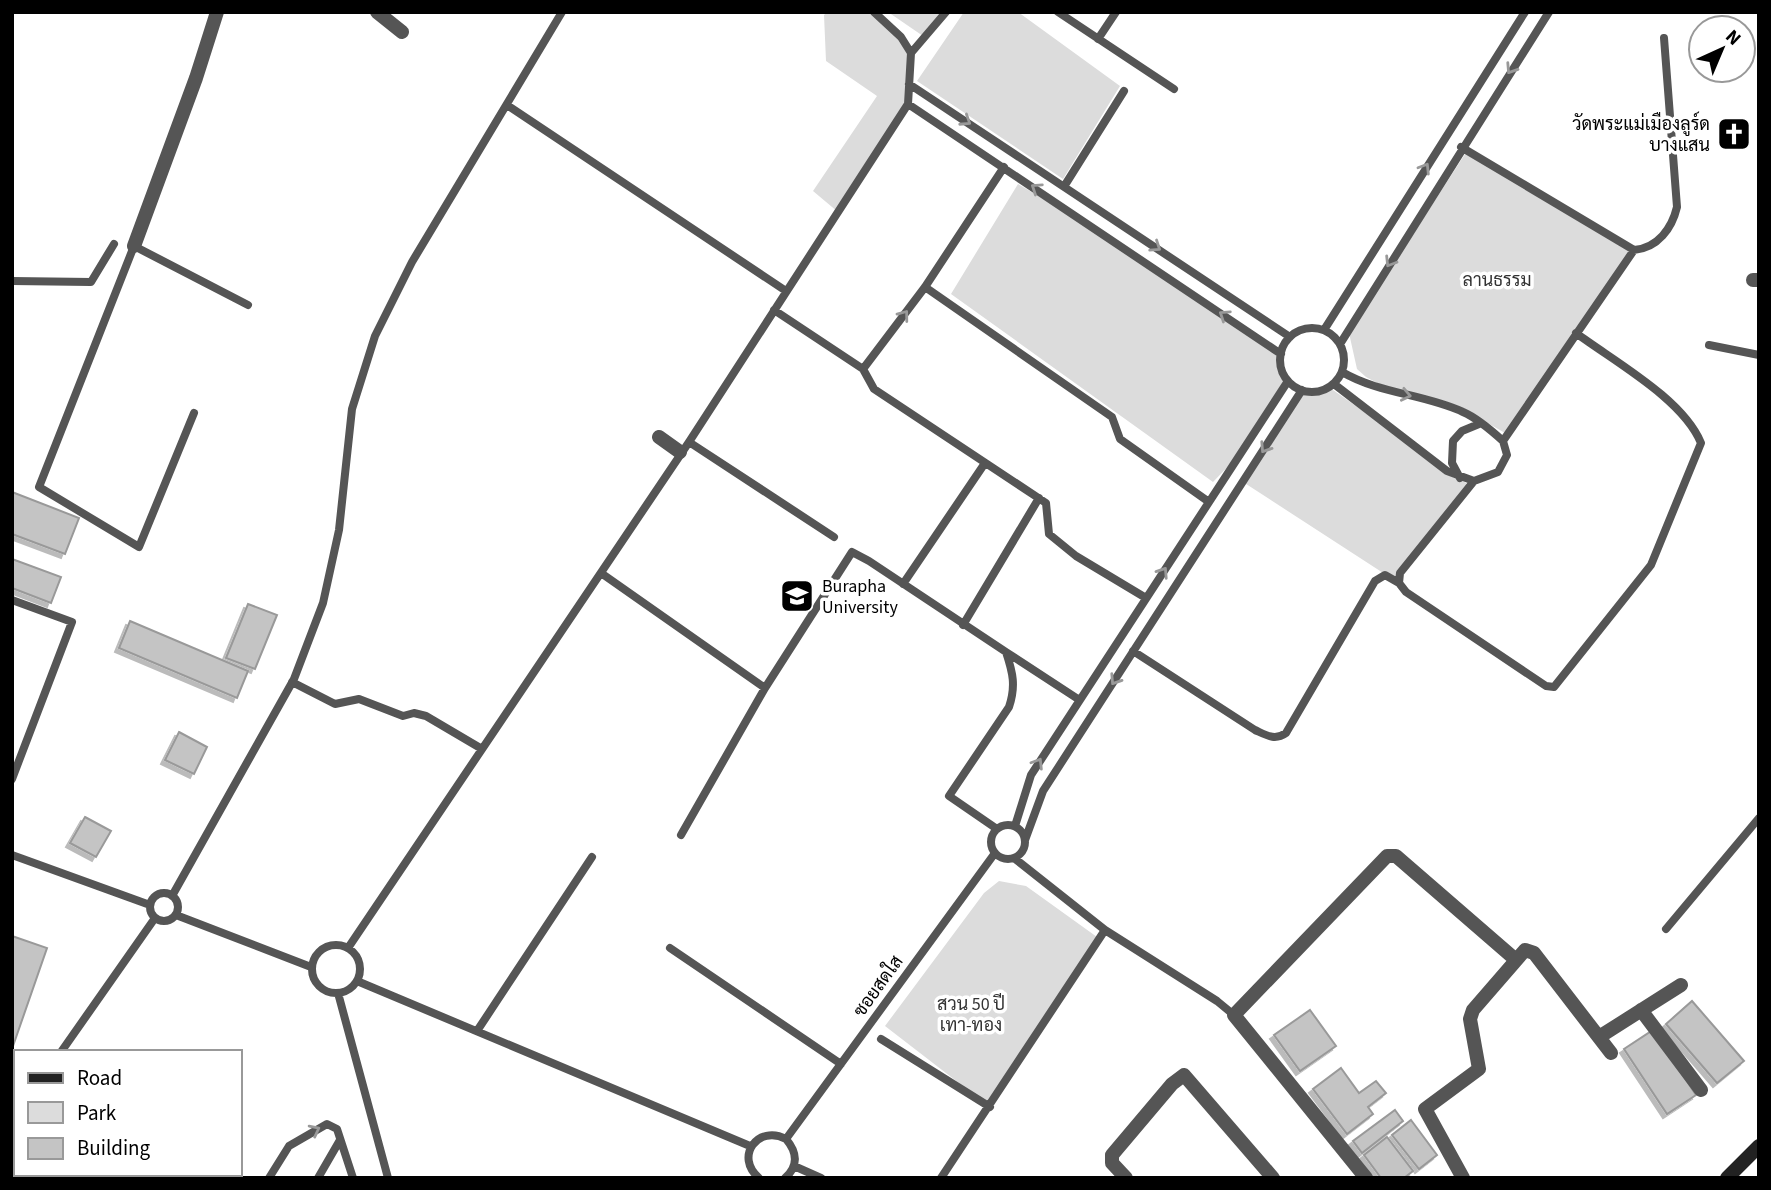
<svg xmlns="http://www.w3.org/2000/svg" width="1771" height="1190" font-family="'Source Sans 3',Sarabun,sans-serif">
	<style>
		.green { fill: #dcdcdc }
		.building { fill: #c4c4c4; stroke: #999; stroke-width: 2; filter: url(#shadow) }
		.lines { fill: none; stroke-linecap: round; stroke-linejoin: round }
		.lane { stroke: #555; stroke-width: 8 }
		.street { stroke: #555; stroke-width: 14 }
		.secondary { stroke: #222; stroke-width: 14 }
		.oneway { stroke: #999 }
		.labels { text-anchor: middle; stroke-width: 7; stroke-linejoin: round; paint-order: stroke }
		.poi-label { font-size: 18px; fill: #000; stroke: #fff; text-anchor: end }
		.park-label { font-size: 18px; fill: #333; stroke: #fff }
		.street-label { font-size: 18px; fill: #000; stroke: #fff }
	</style>
	<defs>
		<filter id="shadow"><feDropShadow dx="-4" dy="4" stdDeviation="0" flood-color="#0004"/></filter>
	</defs>
	<rect width="100%" height="100%" fill="#fff"/>
	<path class="green" d="M 827,12 L 874,12 L 901,37 L 911,62 L 909,99 L 838,212 L 813,191 L 877,96 L 826,61 L 824,15 Z
		M 888,12 L 943,12 L 923,36 Z
		M 964,12 L 1018,12 L 1120,86 L 1063,179 L 917,81 Z
		M 1467,151 L 1634,250 L 1505,433 L 1456,405 L 1381,385 L 1366,377 L 1357,369 L 1349,333 Z
		M 1018,184 L 1112,239 L 1281,354 L 1284,388 L 1241,453 L 1213,482 L 951,294 Z
		M 1333,390 L 1470,486 L 1394,580 L 1243,482 L 1299,397 Z
		M 999,881 L 1026,886 L 1097,937 L 989,1099 L 990,1107 L 885,1026 L 984,893 Z"/>
	<path class="building" d="M 12,492 L 79,518 L 65,554 L 12,534 Z
		M 12,559 L 61,577 L 51,603 L 12,588 Z
		M 248,604 L 277,615 L 255,669 L 226,658 Z
		M 130,621 L 248,671 L 237,698 L 119,648 Z
		M 179,732 L 207,747 L 194,774 L 165,760 Z
		M 85,817 L 111,831 L 96,857 L 70,843 Z
		M 12,936 L 47,948 L 12,1049 Z
		M 1692,1001 L 1744,1061 L 1717,1083 L 1666,1024 Z
		M 1310,1010 L 1336,1046 L 1300,1071 L 1274,1035 Z
		M 1653,1030 L 1696,1095 L 1667,1114 L 1624,1049 Z
		M 1341,1068 L 1359,1093 L 1376,1081 L 1386,1093 L 1368,1107 L 1373,1114 L 1347,1134 L 1313,1089 Z
		M 1395,1110 L 1403,1121 L 1362,1153 L 1353,1141 Z
		M 1411,1120 L 1437,1155 L 1419,1169 L 1392,1135 Z
		M 1387,1137 L 1413,1171 L 1404,1178 L 1381,1178 L 1364,1155 Z"/>
	<g class="lines">
		<path class="lane" d="M 1058,12 L 1174,89
			M 1098,39 L 1116,12
			M 911,53 L 946,12
			M 909,84 L 1290,337
			M 908,104 L 1281,354
			M 507,105 L 786,291
			M 1461,147 L 1634,250 C 1658,248 1672,228 1677,207 L 1664,38
			M 1065,185 L 1124,91
			M 12,281 L 91,282 L 114,244
			M 925,287 L 1112,417 L 1120,439 L 1209,502
			M 774,310 L 863,369 L 874,389 L 1046,503 L 1049,534 L 1076,556 L 1146,598
			M1280 360a32 32 0 1 1 64 0a32 32 0 1 1-64 0Z
			M 1324,330 L 1525,12
			M 1340,344 L 1549,12
			M 1709,345 L 1759,355
			M 863,369 L 925,287 L 1004,167
			M 1334,384 L 1447,471 L 1474,481 L 1498,472 L 1507,455 L 1503,441 C 1492,431 1477,418 1463,412 C 1424,394 1380,394 1342,372
			M 194,413 L 139,547 L 39,487 L 134,246 L 248,305
			M 1503,441 L 1634,250
			M 689,442 L 834,537
			M 1460,478 L 1452,463 L 1453,441 L 1462,431 L 1479,424
			M 1474,481 L 1400,573 L 1399,583 L 1406,592 L 1546,686 L 1554,687 L 1651,565 L 1701,443 C 1683,399 1615,362 1576,333
			M 601,573 L 765,688 L 852,552 L 869,561 L 1006,652 C 1013,673 1016,686 1009,707 L 949,796 L 997,829
			M 903,584 L 985,463
			M 12,600 L 72,622 L 12,779
			M 963,625 L 1039,498
			M 1133,651 L 1255,730 C 1266,735 1275,741 1286,733 L 1375,581 L 1385,575 L 1399,583
			M 1006,652 L 1078,699
			M 292,682 L 335,704 L 359,699 L 403,716 L 414,713 L 426,716 L 482,749
			M991 842a17 17 0 1 1 34 0a17 17 0 1 1-34 0Z
			M 1015,826 L 1031,775 L 1288,381
			M 681,835 L 765,688
			M 1025,840 L 1043,791 L 1302,390
			M 12,855 L 150,905
			M 1014,858 L 1105,930 L 1217,1001 L 1234,1015
			M150 907a14 14 0 1 1 28 0a14 14 0 1 1-28 0Z
			M 172,896 L 294,679 L 323,603 L 339,530 L 352,409 L 375,336 L 412,262 L 562,12
			M 176,915 L 311,967
			M 1666,929 L 1759,818
			M312 969a24 24 0 1 1 48 0a24 24 0 1 1-48 0Z
			M 348,948 L 689,442 L 908,104 L 911,53 L 901,37 L 874,12
			M 670,948 L 841,1064
			M 357,981 L 750,1146
			M 338,993 L 388,1178
			M 477,1031 L 592,857
			M 881,1039 L 990,1107
			M 61,1052 L 155,918
			M 12,1113 L 16,1114
			M 12,1139 L 16,1129
			M 786,1139 L 995,853
			M 794,1166 L 821,1178
			M 119,1174 L 123,1178
			M 40,1178 L 42,1174
			M 269,1178 L 289,1146 L 327,1124 L 337,1129 L 353,1178
			M 318,1178 L 340,1140
			M 759,1178 C 734,1157 758,1124 786,1139 C 797,1152 799,1166 785,1178
			M 941,1178 L 1105,930"/>
		<path class="street" d="M 377,12 L 402,32
			M 134,246 L 196,78 L 217,12
			M 1753,280 L 1759,280
			M 659,437 L 680,452
			M 1641,1010 L 1701,1090
			M 1599,1037 L 1681,985
			M 1126,1178 L 1112,1163 L 1112,1155 L 1172,1084 L 1184,1075 L 1273,1178
			M 1366,1178 L 1234,1015 L 1387,856 L 1396,856 L 1516,960
			M 1463,1178 L 1425,1109 L 1479,1069 L 1470,1019 L 1473,1010 L 1525,950 L 1534,953 L 1611,1053"/>
		<path class="secondary" d="M 1727,1178 L 1759,1146"/>
	</g>
	<defs><path id="oneway-chevron" d="M-2-3.5L2.5 0L-2 3.5" fill="none" stroke-width="1.6" stroke-linecap="round" stroke-linejoin="round" transform="scale(1.75)"/></defs>
	<g class="oneway">
		<use href="#oneway-chevron" transform="translate(1511 69) rotate(123)"/>
		<use href="#oneway-chevron" transform="translate(966 121) rotate(33)"/>
		<use href="#oneway-chevron" transform="translate(1425 168) rotate(-58)"/>
		<use href="#oneway-chevron" transform="translate(1036 188) rotate(-146)"/>
		<use href="#oneway-chevron" transform="translate(1156 247) rotate(34)"/>
		<use href="#oneway-chevron" transform="translate(1390 262) rotate(122)"/>
		<use href="#oneway-chevron" transform="translate(904 315) rotate(-53)"/>
		<use href="#oneway-chevron" transform="translate(1224 315) rotate(-146)"/>
		<use href="#oneway-chevron" transform="translate(1406 395) rotate(12)"/>
		<use href="#oneway-chevron" transform="translate(1265 448) rotate(123)"/>
		<use href="#oneway-chevron" transform="translate(1163 572) rotate(-57)"/>
		<use href="#oneway-chevron" transform="translate(1115 680) rotate(123)"/>
		<use href="#oneway-chevron" transform="translate(1038 763) rotate(-58)"/>
		<use href="#oneway-chevron" transform="translate(315 1130) rotate(-27)"/>
	</g>
	<defs>
		<symbol id="church-square" viewBox="-11 -11 22 22"><rect x="-9" y="-9" width="18" height="18" rx="4" fill="#000" stroke="#fff"/><path d="M-1.2-6h2.4v3.5h3.3v2.4h-3.3V6h-2.4V-.1h-3.3v-2.4h3.3Z" fill="#fff"/></symbol>
		<symbol id="university-square" viewBox="-11 -11 22 22"><rect x="-9" y="-9" width="18" height="18" rx="4" fill="#000" stroke="#fff"/><path d="M0-5L7-2L0 1L-7-2ZM-4 1L0 2.5L4 1V4Q0 6-4 4Z" fill="#fff"/></symbol>
	</defs>
	<g fill-rule="evenodd">
		<use href="#church-square" x="1715" y="115" width="38" height="38"/>
		<use href="#university-square" x="778" y="577" width="38" height="38"/>
	</g>
	<g class="labels">
		<g class="poi-label">
			<text x="1710" y="130">วัดพระแม่เมืองลูร์ด<tspan x="1710" dy="21">บางแสน</tspan></text>
			<text x="822" y="592" text-anchor="start">Burapha<tspan x="822" dy="21">University</tspan></text>
		</g>
		<g class="park-label">
			<text x="1497" y="286">ลานธรรม</text>
			<text x="971" y="1010">สวน 50 ปี<tspan x="971" dy="21">เทา-ทอง</tspan></text>
		</g>
		<g class="street-label">
			<text transform="translate(878 986) rotate(-54)" y="6">ซอยสดใส</text>
		</g>
	</g>
	<rect width="1771" height="1190" fill="none" stroke="#000000" stroke-width="28"/>
	<rect x="14" y="1050" width="228" height="126" fill="#ffffff" stroke="#999999" stroke-width="2"/>
	<rect x="28" y="1073" width="35" height="10" fill="#222222" stroke="#999999" stroke-width="2"/>
	<text x="77" y="1085" font-size="21" fill="#000000">Road</text>
	<rect x="28" y="1102" width="35" height="21" fill="#dcdcdc" stroke="#999999" stroke-width="2"/>
	<text x="77" y="1120" font-size="21" fill="#000000">Park</text>
	<rect x="28" y="1138" width="35" height="21" fill="#c4c4c4" stroke="#999999" stroke-width="2"/>
	<text x="77" y="1155" font-size="21" fill="#000000">Building</text>
	<g transform="translate(1722 49) rotate(44)"><circle r="33" fill="#ffffff" stroke="#999999" stroke-width="2"/>
	<path d="M0-5L12 26L0 18L-12 26Z" fill="#000000"/>
	<text y="-10" font-size="19" font-weight="bold" text-anchor="middle" fill="#000000">N</text>
	</g>
</svg>
